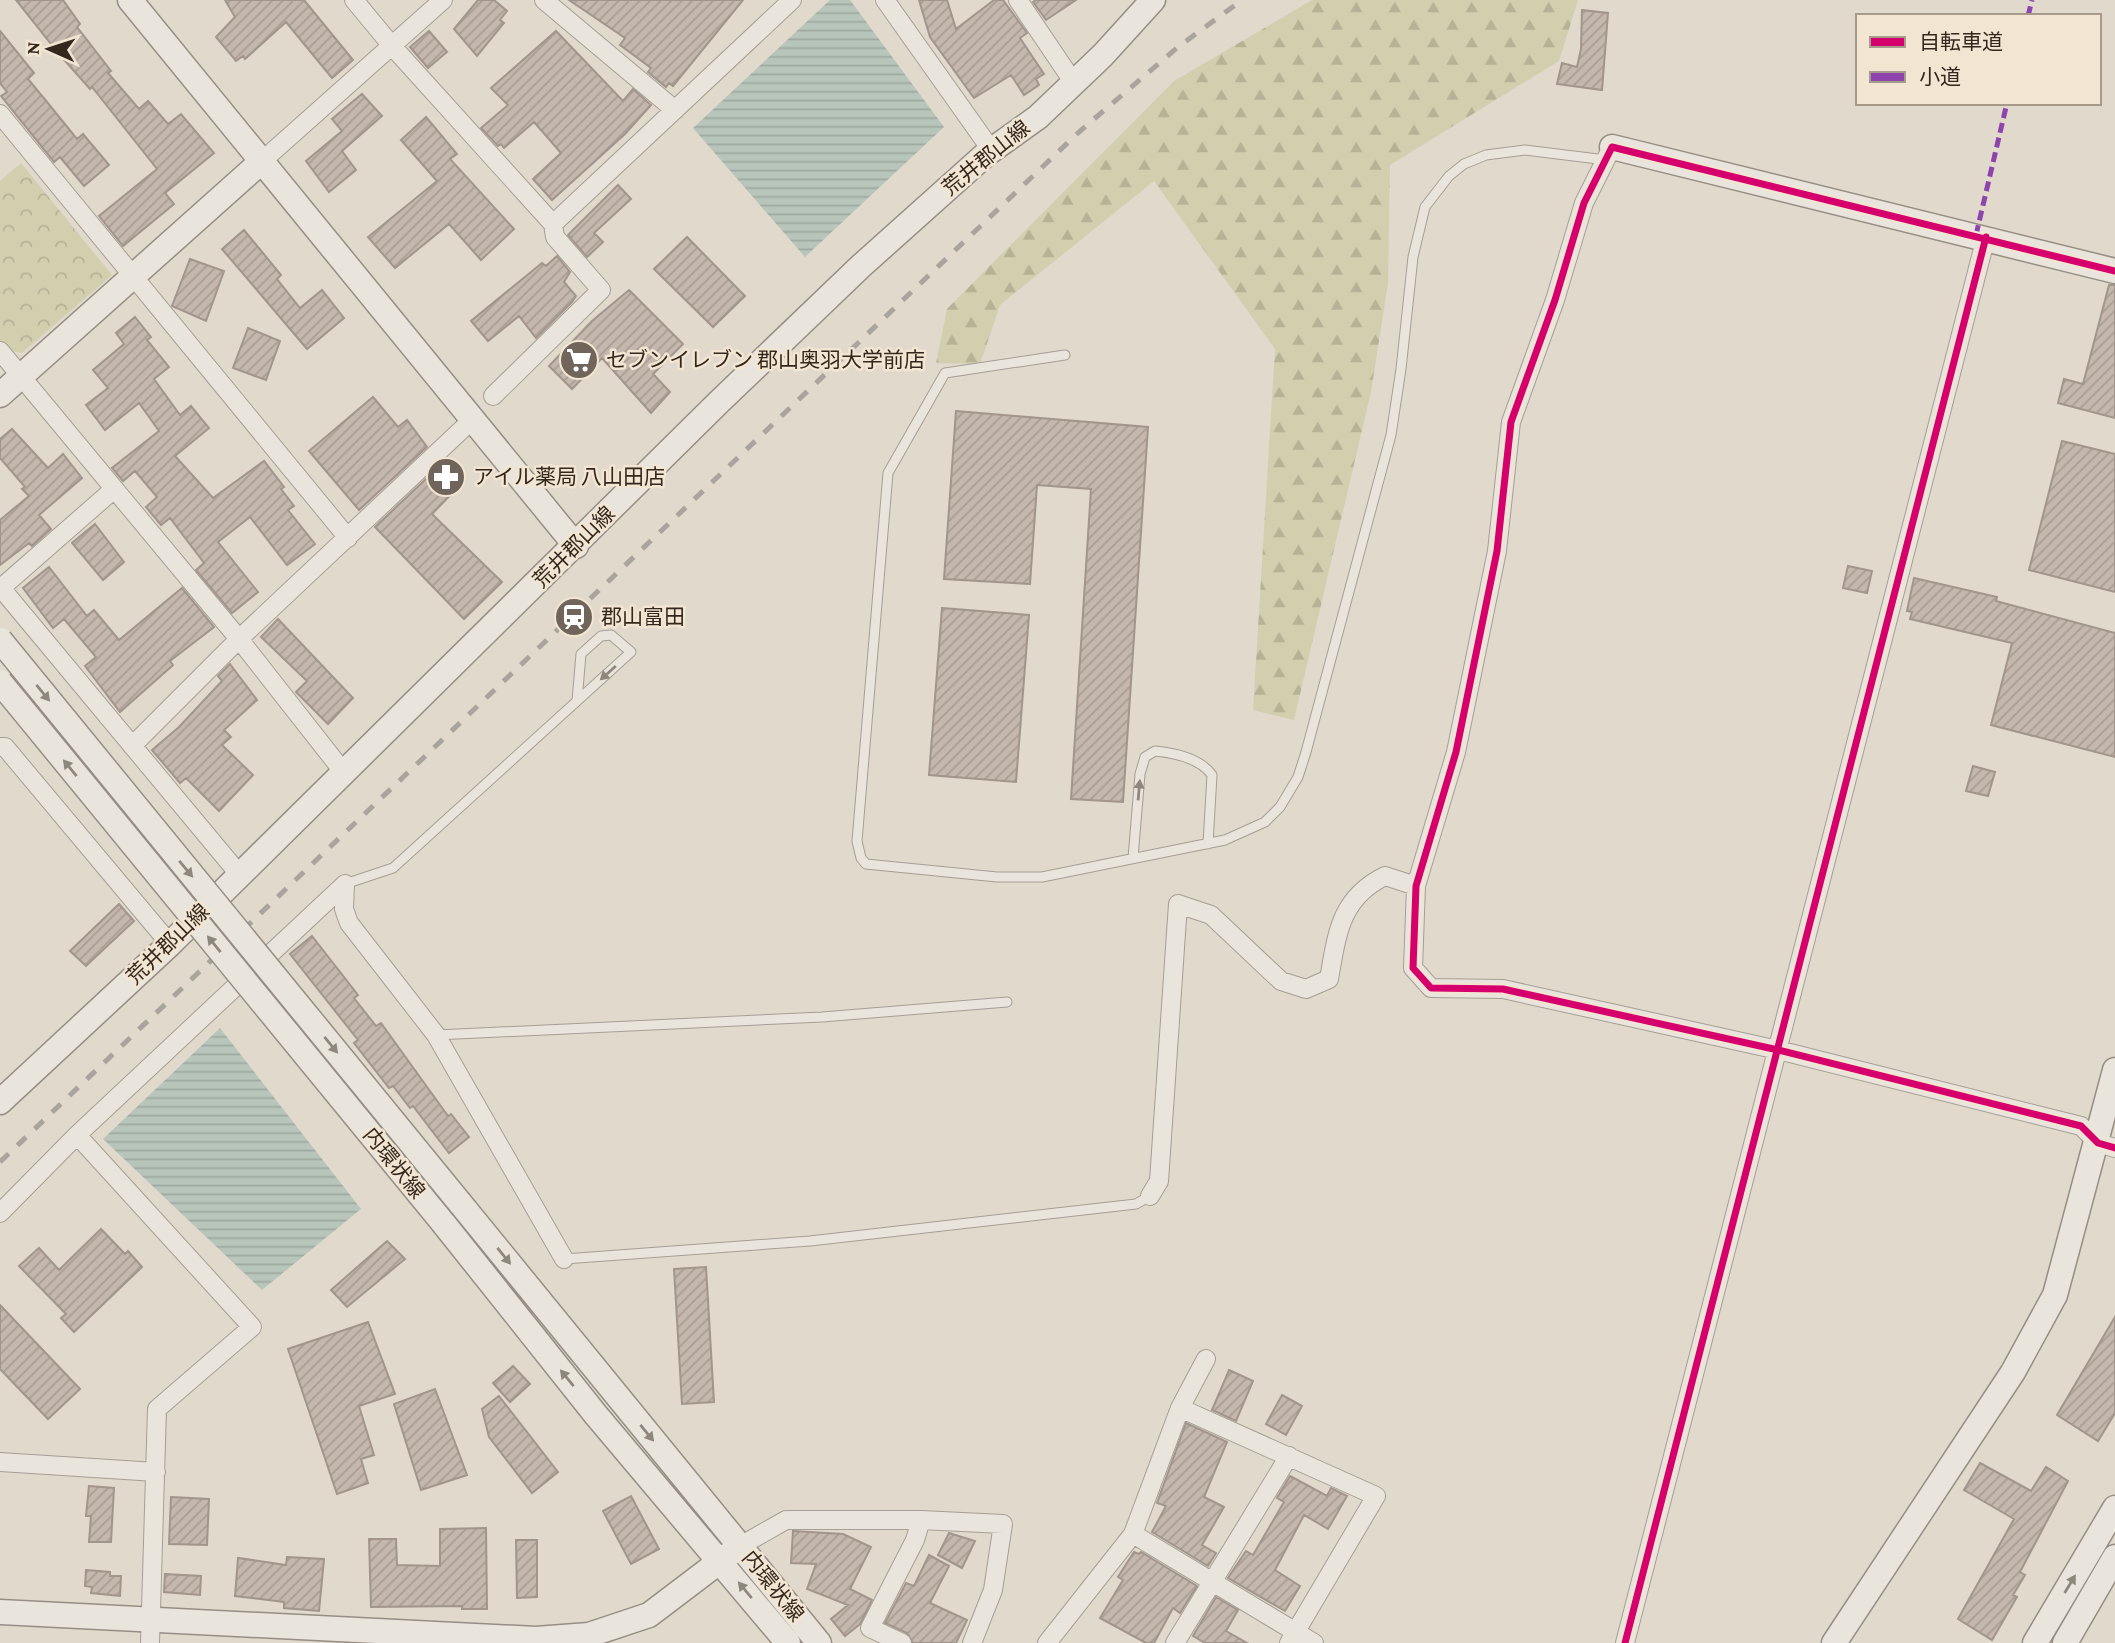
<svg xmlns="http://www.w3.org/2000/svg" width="2115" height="1643" font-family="'Crimson Pro','Noto Sans JP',serif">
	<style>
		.forest { fill: url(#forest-firs) }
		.park { fill: url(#park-crowns) }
		.water { fill: url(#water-rules) }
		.building { fill: url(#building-hatch); stroke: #a1958c; stroke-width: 2 }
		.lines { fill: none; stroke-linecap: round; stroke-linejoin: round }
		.lane-casing { stroke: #a69e95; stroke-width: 11 }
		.street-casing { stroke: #a69e95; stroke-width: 20 }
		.secondary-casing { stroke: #968e85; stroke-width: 27 }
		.lane { stroke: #eae5dc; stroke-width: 9 }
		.street { stroke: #eae5dc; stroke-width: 18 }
		.secondary { stroke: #eae5dc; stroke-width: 24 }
		.rail { stroke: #a9a49d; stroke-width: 5; stroke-dasharray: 12 12; stroke-linecap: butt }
		.secondary-bridge-casing { stroke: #968e85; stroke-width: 27; stroke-linecap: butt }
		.secondary-bridge { stroke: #eae5dc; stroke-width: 24 }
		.quiet { stroke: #8e44ad; stroke-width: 5; stroke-dasharray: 10 5; stroke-linecap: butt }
		.cycleway-casing { stroke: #f2e6d2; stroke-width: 11 }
		.cycleway { stroke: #d6006c; stroke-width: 7 }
		.oneway { fill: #8f867d }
		.labels { text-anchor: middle; stroke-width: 5; stroke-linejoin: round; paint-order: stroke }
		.street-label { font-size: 21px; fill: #34271e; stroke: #f2e6d2 }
		.poi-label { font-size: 21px; fill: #34271e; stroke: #f2e6d2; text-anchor: start }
	</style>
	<defs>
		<pattern id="forest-firs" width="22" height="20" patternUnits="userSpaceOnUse" patternTransform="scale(1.75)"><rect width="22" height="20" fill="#d2cfaf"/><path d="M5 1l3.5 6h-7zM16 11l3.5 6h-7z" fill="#b5b296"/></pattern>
		<pattern id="park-crowns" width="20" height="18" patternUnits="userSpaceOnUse" patternTransform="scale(1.75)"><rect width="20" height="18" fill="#d2cfaf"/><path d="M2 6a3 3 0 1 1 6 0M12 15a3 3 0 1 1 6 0" fill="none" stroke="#b5b296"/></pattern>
		<pattern id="water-rules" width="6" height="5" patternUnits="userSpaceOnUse" patternTransform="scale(1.75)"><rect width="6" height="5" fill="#b7c5bb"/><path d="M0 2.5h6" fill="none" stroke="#9ea9a0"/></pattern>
		<pattern id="building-hatch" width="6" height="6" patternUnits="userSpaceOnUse" patternTransform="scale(1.75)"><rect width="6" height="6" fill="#c4b7ad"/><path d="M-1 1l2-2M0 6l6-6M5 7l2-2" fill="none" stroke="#a99d94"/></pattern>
	</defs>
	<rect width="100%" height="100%" fill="#e1d9cc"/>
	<path class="forest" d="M 1312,0 L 1578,0 L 1559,61 L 1390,165 L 1388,283 L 1371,392 L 1294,720 L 1253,710 L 1275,349 L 1154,181 L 1000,305 L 980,364 L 936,363 L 947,309 L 1174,81 Z"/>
	<path class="park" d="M 21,163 L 112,275 L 22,353 L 11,351 L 0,341 L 0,181 Z"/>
	<path class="water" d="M 830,0 L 850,0 L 944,127 L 805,257 L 693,128 Z
		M 220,1028 L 361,1209 L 262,1290 L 103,1139 Z"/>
	<path class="building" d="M 16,0 L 63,0 L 80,24 L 77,27 L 111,71 L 108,73 L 139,109 L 148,101 L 168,124 L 181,114 L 214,153 L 165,193 L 174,204 L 123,246 L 99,216 L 157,169 L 92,87 L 90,89 L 59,54 Z
		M 225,0 L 304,0 L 353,60 L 332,78 L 286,22 L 245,59 L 243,56 L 236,61 L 216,37 L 235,17 Z
		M 478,0 L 494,0 L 507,11 L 500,20 L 504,23 L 477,56 L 454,29 Z
		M 569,0 L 743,0 L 673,86 L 669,83 L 666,87 L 648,72 L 651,68 L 620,45 L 625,38 Z
		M 919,0 L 947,0 L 956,29 L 994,0 L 1003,0 L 1027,33 L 1020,38 L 1044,74 L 1036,79 L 1039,85 L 1024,95 L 1011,75 L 974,98 L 930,37 Z
		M 1036,0 L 1076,0 L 1046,20 L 1033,2 Z
		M 1582,10 L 1608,13 L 1602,90 L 1557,84 L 1562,63 L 1577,67 L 1581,49 Z
		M 0,31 L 34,73 L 28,79 L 47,102 L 77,139 L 83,134 L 109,165 L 84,186 L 60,157 L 54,162 L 1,96 L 7,92 L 0,83 Z
		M 429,31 L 447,52 L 428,68 L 410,47 Z
		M 556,31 L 623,101 L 633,89 L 651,105 L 625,134 L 552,200 L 533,179 L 561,153 L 534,122 L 504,148 L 501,144 L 498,146 L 481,128 L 508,105 L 491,88 Z
		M 362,94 L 382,116 L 342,151 L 356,170 L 329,192 L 306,161 L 342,131 L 332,119 Z
		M 426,117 L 457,154 L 450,159 L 514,229 L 481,260 L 449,224 L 395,268 L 368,237 L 437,181 L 401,140 Z
		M 618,185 L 631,199 L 594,233 L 603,242 L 587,257 L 568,235 Z
		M 244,230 L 281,275 L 277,279 L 300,308 L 322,290 L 344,318 L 307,349 L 222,249 Z
		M 687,237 L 745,296 L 713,327 L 654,269 Z
		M 557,256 L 570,272 L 564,282 L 576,296 L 572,302 L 536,338 L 519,316 L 488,341 L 471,321 L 542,263 L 546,266 Z
		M 190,259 L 224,271 L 206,321 L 172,306 Z
		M 2109,285 L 2115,285 L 2115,418 L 2058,403 L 2064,379 L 2083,384 Z
		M 629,290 L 683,344 L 653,374 L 670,392 L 651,413 L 602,358 L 572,389 L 549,366 L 592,321 Z
		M 135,317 L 151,337 L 147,340 L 169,367 L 154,379 L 180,415 L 191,406 L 209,428 L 175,456 L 213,498 L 264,461 L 284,487 L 281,489 L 294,506 L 288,510 L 315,544 L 287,565 L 250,517 L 218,542 L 258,592 L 232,613 L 196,570 L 204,563 L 170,518 L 161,525 L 146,507 L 157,497 L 135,471 L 123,481 L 112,468 L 159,431 L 139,403 L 105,430 L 86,405 L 108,388 L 93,370 L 124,344 L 116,333 Z
		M 248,328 L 280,341 L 266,380 L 233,368 Z
		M 373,397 L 398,427 L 407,420 L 427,447 L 359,510 L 309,451 Z
		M 956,411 L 1148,427 L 1123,802 L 1071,799 L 1091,489 L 1037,485 L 1030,584 L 944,579 Z
		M 12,429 L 48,468 L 63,454 L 82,478 L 39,515 L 51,529 L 32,546 L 29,543 L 0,565 L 0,520 L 29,496 L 22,489 L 25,487 L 0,458 L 0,439 Z
		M 2062,441 L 2115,454 L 2115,592 L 2029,570 Z
		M 444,462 L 464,481 L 432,514 L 502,582 L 464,619 L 375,527 Z
		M 95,524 L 124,562 L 103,580 L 72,543 Z
		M 1848,566 L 1872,571 L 1867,593 L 1843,588 Z
		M 49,567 L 87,616 L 94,610 L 119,640 L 182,588 L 214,627 L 170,661 L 173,665 L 120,712 L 85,666 L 96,657 L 64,619 L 53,628 L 23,588 Z
		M 1914,578 L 1997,597 L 1996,601 L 2115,633 L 2115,757 L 1991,725 L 2012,643 L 1910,619 L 1912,612 L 1907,611 Z
		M 942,608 L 1029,615 L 1016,782 L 929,775 Z
		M 278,619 L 353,698 L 328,724 L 296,692 L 307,681 L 261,637 Z
		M 230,664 L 257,700 L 224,730 L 231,737 L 222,745 L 253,775 L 219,811 L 186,778 L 180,783 L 152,750 L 179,727 L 222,681 L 218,676 Z
		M 1973,766 L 1995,772 L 1988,796 L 1966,791 Z
		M 119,904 L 134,921 L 86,966 L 70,951 Z
		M 312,936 L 358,995 L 354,998 L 376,1026 L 381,1023 L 448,1116 L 451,1114 L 469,1137 L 449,1153 L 413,1106 L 410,1108 L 393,1086 L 389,1088 L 354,1043 L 358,1040 L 290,954 Z
		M 101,1229 L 125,1254 L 128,1251 L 142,1267 L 74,1332 L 61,1318 L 66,1314 L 19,1266 L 39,1248 L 59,1270 Z
		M 387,1241 L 405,1259 L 347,1307 L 331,1290 Z
		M 706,1267 L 714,1402 L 682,1404 L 674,1269 Z
		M 0,1305 L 80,1389 L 48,1419 L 0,1369 Z
		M 2115,1317 L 2115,1413 L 2098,1441 L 2057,1415 Z
		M 368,1322 L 395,1394 L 359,1406 L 374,1455 L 361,1459 L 368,1483 L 337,1494 L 288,1349 Z
		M 513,1366 L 530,1384 L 510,1402 L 493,1383 Z
		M 1229,1370 L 1253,1381 L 1236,1421 L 1212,1410 Z
		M 435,1389 L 467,1475 L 421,1490 L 394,1404 Z
		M 1282,1395 L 1302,1406 L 1286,1435 L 1266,1424 Z
		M 499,1396 L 558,1472 L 532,1493 L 489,1437 L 482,1409 Z
		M 1186,1423 L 1227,1442 L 1204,1497 L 1224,1507 L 1202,1545 L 1216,1553 L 1208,1566 L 1152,1532 L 1166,1506 L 1157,1503 Z
		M 1980,1463 L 2031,1491 L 2046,1467 L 2068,1481 L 2020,1572 L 2025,1575 L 2013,1595 L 2017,1597 L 1992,1640 L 1958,1619 L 2014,1519 L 1964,1490 Z
		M 1290,1476 L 1327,1496 L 1331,1488 L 1347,1496 L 1328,1529 L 1304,1515 L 1275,1570 L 1300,1586 L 1285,1611 L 1228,1578 L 1246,1551 L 1253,1555 L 1284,1502 L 1277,1498 Z
		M 89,1486 L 114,1488 L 111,1542 L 89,1542 L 91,1516 L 86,1516 Z
		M 631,1496 L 659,1549 L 631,1564 L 603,1511 Z
		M 171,1497 L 209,1499 L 207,1545 L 169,1544 Z
		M 486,1528 L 487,1609 L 462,1609 L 462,1606 L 371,1607 L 369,1539 L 396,1539 L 397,1565 L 440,1566 L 440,1529 Z
		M 793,1531 L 843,1534 L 871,1547 L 850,1589 L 872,1600 L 860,1624 L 845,1636 L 831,1619 L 848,1605 L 807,1589 L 816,1564 L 791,1563 Z
		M 949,1533 L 975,1541 L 962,1568 L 938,1555 Z
		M 516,1540 L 537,1540 L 537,1597 L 517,1598 Z
		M 1134,1552 L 1139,1554 L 1141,1552 L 1197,1586 L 1180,1613 L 1173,1608 L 1154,1643 L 1146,1643 L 1100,1618 L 1123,1580 L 1118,1577 Z
		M 929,1555 L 949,1566 L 930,1603 L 967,1620 L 956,1643 L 913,1643 L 907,1633 L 885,1623 L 906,1583 L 914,1586 Z
		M 287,1557 L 324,1559 L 319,1611 L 284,1608 L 284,1602 L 235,1596 L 238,1558 L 286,1565 Z
		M 86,1570 L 110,1572 L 110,1576 L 121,1576 L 120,1596 L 91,1593 L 92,1587 L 85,1586 Z
		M 165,1574 L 201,1576 L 200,1595 L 164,1592 Z
		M 1216,1597 L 1238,1610 L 1226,1631 L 1247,1643 L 1205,1643 L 1193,1636 Z"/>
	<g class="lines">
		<defs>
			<path id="lane" d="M 1065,355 L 945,373 L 888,473 L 857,841 L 861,858 L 866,864 L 997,877 L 1042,877 L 1225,840 L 1265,822 L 1280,807 L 1298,777 L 1306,752 L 1391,435 L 1401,369 L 1413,257 L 1425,207 L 1449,176 L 1464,164 L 1486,155 L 1525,150 L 1606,160
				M 1133,858 L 1140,774 L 1145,757 L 1155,751 C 1175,753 1200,758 1212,775 L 1208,844
				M 345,884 L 393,868 L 631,652 L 611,635 L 601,636 L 581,654 L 577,701
				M 436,1035 L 822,1017 L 1007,1002
				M 564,1259 L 810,1241 L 1136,1204 L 1150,1196"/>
			<path id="street" d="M 354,0 L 392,46 L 553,224 L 555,237 L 601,290 L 493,396
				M 544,0 L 675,110
				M 885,0 L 992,151
				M 1018,0 L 1074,83
				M 0,114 L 348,538
				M 1612,147 L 1584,203 L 1555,300 L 1511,422 L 1497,551 L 1456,752 L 1416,886 L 1413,968 L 1431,988 L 1503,989 L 1778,1050 L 2081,1126 L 2098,1143 L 2115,1148
				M 261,162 L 443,0
				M 553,224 L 792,0
				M 0,351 L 239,639 L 345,774
				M 113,490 L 1,588 L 239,874
				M 132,746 L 239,639 L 473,419
				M 0,747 L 5,747 L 170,944
				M 345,884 L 344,909 L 349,923 L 436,1035 L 564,1259
				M 77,1135 L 345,884
				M 1150,1196 L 1159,1181 L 1178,904 L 1211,915 L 1281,981 L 1306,989 L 1329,979 C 1337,934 1340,898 1385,876 L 1416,886
				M 0,1213 L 77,1135 L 252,1327 L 157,1409 L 150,1643
				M 1180,1408 L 1376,1496 L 1289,1643
				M 0,1462 L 156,1472
				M 1133,1534 L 1314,1643
				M 740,1546 L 786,1520 L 921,1520 L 1003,1524 L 993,1590 L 972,1643
				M 902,1643 L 870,1628 L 915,1540 L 921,1520
				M 1047,1643 L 1133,1534 L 1180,1408 L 1206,1359
				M 1175,1643 L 1289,1456
				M 1625,1643 L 1986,237"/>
			<path id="secondary" d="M 130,0 L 576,546
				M 1612,147 L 2115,271
				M 0,395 L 261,162
				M 0,1102 L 170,944 L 720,401 L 861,266 L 985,155 L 1038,117 L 1103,55 L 1153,0
				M 460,1203 L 819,1643
				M 444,1224 L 596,1415 L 788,1643
				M 0,1612 L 536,1639 L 589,1635 L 649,1615 L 740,1546
				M 1834,1643 L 2013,1372 L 2055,1295 L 2115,1070
				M 2035,1643 L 2115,1508
				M 2065,1643 L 2115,1557"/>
		</defs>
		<use href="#lane" class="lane-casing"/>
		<use href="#street" class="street-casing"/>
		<use href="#secondary" class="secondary-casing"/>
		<use href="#lane" class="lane"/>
		<use href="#street" class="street"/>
		<use href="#secondary" class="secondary"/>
		<path class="rail" d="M 0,1162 L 1079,132 L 1178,47 L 1242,0"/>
		<defs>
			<path id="secondary-bridge" d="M 0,640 L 460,1203
				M 0,682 L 444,1224"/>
		</defs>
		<use href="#secondary-bridge" class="secondary-bridge-casing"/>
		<use href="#secondary-bridge" class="secondary-bridge"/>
		<path class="quiet" d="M 2028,16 L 2032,0
			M 1976,235 L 2007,103"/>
		<defs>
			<path id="cycleway" d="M 2115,271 L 1612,147 L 1584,203 L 1555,300 L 1511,422 L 1497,551 L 1456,752 L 1416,886 L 1413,968 L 1431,988 L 1503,989 L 1778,1050 L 2081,1126 L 2098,1143 L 2115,1148
				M 1625,1643 L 1986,237"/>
		</defs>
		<use href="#cycleway" class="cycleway-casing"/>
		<use href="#cycleway" class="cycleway"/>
	</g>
	<defs><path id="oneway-solid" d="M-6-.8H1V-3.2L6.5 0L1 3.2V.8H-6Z" transform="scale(1.75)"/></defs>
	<g class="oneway">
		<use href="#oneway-solid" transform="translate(608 673) rotate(138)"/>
		<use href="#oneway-solid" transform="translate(43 693) rotate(51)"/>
		<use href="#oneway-solid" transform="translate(70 768) rotate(-129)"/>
		<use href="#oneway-solid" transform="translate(1139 790) rotate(-85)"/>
		<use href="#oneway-solid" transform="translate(186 869) rotate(50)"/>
		<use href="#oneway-solid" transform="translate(214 944) rotate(-129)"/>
		<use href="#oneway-solid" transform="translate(331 1045) rotate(51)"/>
		<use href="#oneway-solid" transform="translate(504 1256) rotate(51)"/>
		<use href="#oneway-solid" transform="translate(567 1378) rotate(-129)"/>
		<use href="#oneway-solid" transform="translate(647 1433) rotate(51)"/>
		<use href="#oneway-solid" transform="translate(2070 1584) rotate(-59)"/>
		<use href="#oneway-solid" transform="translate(745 1590) rotate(-130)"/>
	</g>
	<defs>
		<symbol id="supermarket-disc" viewBox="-11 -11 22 22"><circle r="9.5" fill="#71655b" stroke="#f2e6d2"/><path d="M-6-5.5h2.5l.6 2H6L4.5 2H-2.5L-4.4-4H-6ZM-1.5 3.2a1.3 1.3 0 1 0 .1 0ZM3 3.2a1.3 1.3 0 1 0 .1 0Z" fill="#fff"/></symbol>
		<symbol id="pharmacy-disc" viewBox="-11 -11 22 22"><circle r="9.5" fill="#71655b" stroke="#f2e6d2"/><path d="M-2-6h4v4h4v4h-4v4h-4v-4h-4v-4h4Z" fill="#fff"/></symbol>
		<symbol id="station-disc" viewBox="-11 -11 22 22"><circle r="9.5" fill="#71655b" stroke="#f2e6d2"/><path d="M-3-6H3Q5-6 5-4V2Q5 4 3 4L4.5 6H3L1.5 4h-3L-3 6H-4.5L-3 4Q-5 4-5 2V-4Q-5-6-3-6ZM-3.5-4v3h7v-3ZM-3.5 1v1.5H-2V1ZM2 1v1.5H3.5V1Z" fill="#fff"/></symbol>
	</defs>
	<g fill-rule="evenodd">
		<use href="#supermarket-disc" x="557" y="338" width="44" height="44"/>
		<use href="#pharmacy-disc" x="424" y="455" width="44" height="44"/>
		<use href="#station-disc" x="552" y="595" width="44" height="44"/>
	</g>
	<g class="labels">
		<g class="street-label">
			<text transform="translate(986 158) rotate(-39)" y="7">荒井郡山線</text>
			<text transform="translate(574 547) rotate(-45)" y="7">荒井郡山線</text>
			<text transform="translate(168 944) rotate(-44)" y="7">荒井郡山線</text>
			<text transform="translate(394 1163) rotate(51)" y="7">内環状線</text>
			<text transform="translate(773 1586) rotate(51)" y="7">内環状線</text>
		</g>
		<g class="poi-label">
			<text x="606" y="367">セブンイレブン 郡山奥羽大学前店</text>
			<text x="473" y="484">アイル薬局 八山田店</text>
			<text x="601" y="624">郡山富田</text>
		</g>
	</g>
	<rect x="1856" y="14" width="245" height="91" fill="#f2e6d2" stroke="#a69a8a" stroke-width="2"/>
	<rect x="1870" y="37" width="35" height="10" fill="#d6006c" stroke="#a69a8a" stroke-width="2"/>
	<text x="1919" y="49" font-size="21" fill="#34271e">自転車道</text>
	<rect x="1870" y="72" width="35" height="10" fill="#8e44ad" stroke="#a69a8a" stroke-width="2"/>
	<text x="1919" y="84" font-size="21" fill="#34271e">小道</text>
	<g transform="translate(49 49) rotate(273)" stroke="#f2e6d2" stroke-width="5" paint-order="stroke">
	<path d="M0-5L12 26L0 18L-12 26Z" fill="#34271e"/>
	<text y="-10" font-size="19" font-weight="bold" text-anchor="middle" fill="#34271e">N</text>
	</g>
</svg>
